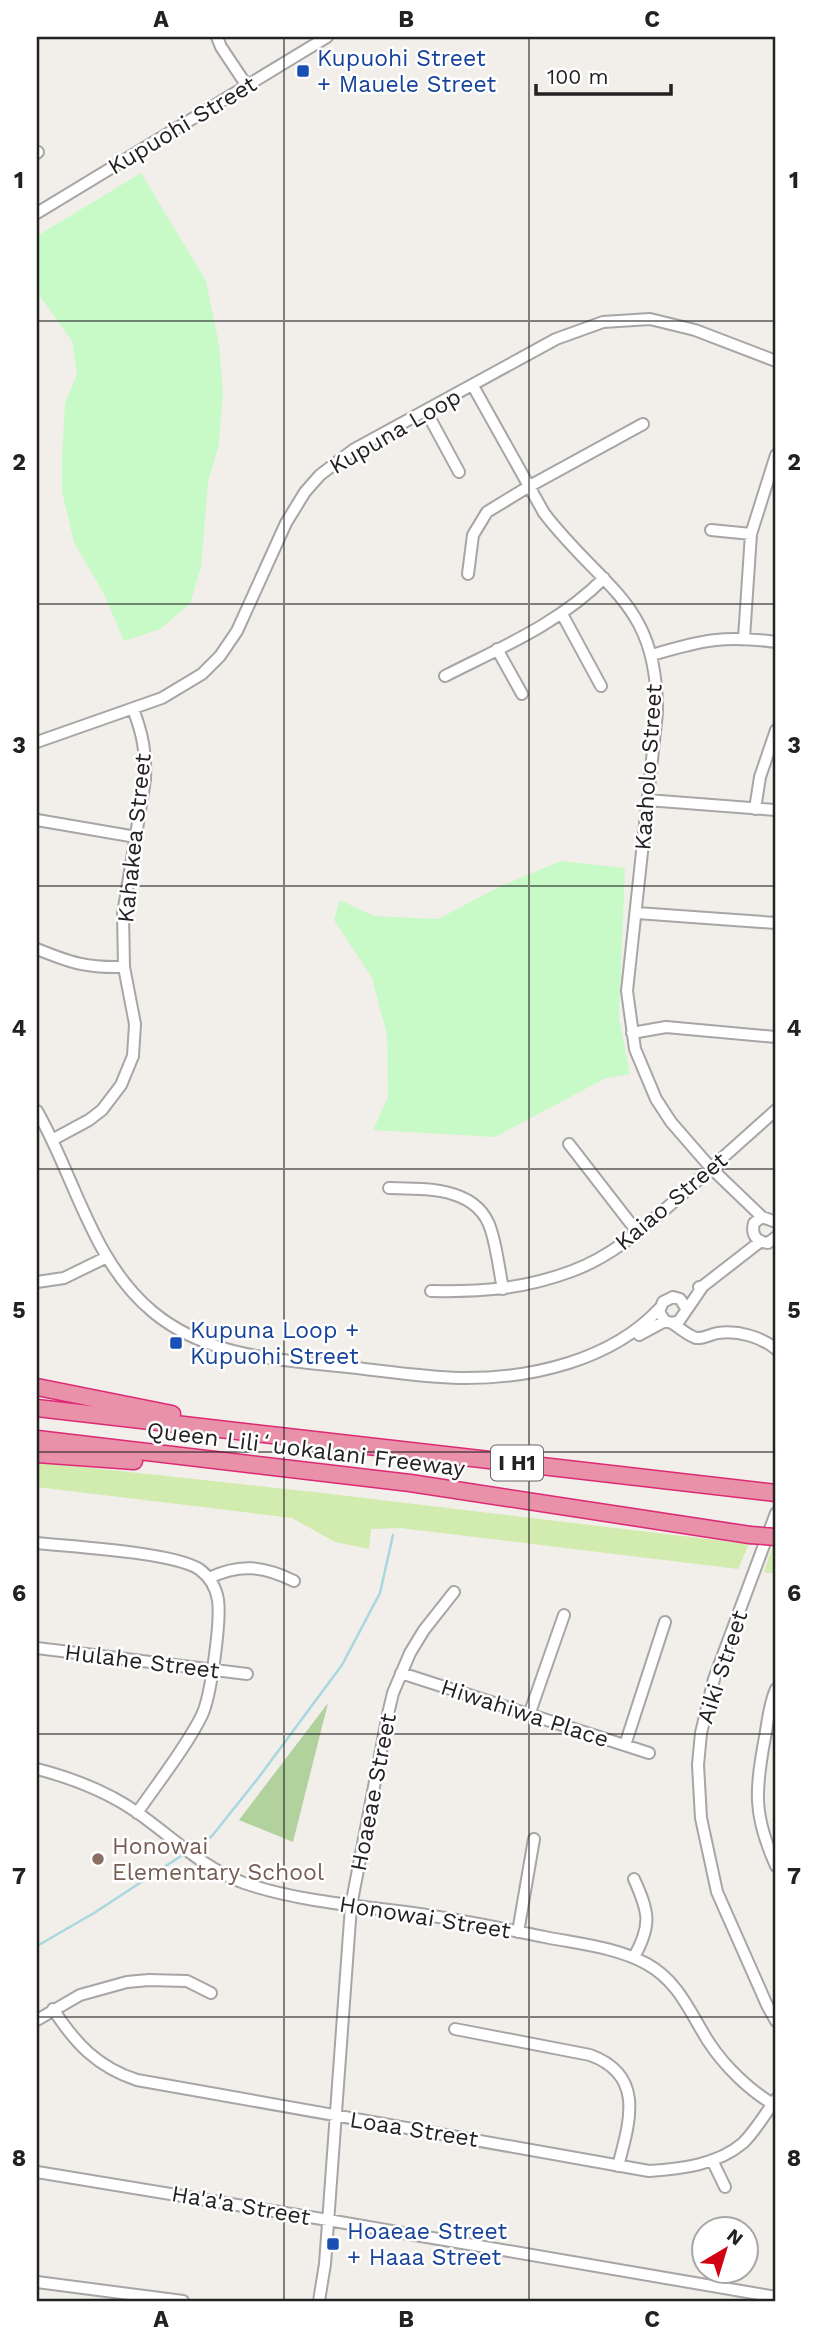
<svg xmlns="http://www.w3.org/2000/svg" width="813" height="2338" font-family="'Work Sans',sans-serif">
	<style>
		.grass { fill: #d2ebaf }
		.forest { fill: #b1d19d }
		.park { fill: #c8fac7 }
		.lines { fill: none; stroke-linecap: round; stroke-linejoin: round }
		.stream { stroke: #a9d7df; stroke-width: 2.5 }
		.minor-casing { stroke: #a6a6a6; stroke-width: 14 }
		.highway-casing { stroke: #dd2976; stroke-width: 19 }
		.minor { stroke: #fff; stroke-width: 10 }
		.highway { stroke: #e891a9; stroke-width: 16 }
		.highway-bridge-casing { stroke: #dd2976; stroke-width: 19; stroke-linecap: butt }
		.highway-bridge { stroke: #e891a9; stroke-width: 16 }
		.grid { fill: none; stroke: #222; stroke-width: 2; stroke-opacity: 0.55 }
		.transit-dot { fill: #1a4fb4; stroke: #fff; stroke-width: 2.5 }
		.education-dot { fill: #8d6e63; stroke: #fff; stroke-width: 2.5 }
		.labels { text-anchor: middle; stroke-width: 5; stroke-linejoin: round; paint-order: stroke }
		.shield { fill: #fff; stroke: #646464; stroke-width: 2 }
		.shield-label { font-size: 21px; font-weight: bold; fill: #222 }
		.transit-label { font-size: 23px; fill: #164399; stroke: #fff; text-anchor: start }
		.street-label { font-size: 23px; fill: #222; stroke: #fff }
		.education-label { font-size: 23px; fill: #785e54; stroke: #fff; text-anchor: start }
		.neatline { fill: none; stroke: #222; stroke-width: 2.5 }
		.grid-label { font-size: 23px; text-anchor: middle; font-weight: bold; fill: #222 }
	</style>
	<rect width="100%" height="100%" fill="#f2eee9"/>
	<path class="grass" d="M 37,1462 L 323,1493 L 749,1544 L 738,1569 L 400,1528 L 371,1529 L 369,1549 L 335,1542 L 292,1518 L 37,1487 Z
		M 773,1545 L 776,1546 L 776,1574 L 764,1572 Z"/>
	<path class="forest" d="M 328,1703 L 293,1842 L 239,1820 Z"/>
	<path class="park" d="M 141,173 L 206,281 L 219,345 L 223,393 L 219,444 L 208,482 L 201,567 L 190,604 L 160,629 L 124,641 L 105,596 L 74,542 L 62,492 L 62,456 L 65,403 L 77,374 L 72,341 L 37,292 L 37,236 Z
		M 561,861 L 625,868 L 619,1018 L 630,1074 L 606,1078 L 495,1137 L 373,1130 L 388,1097 L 387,1035 L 372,978 L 334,920 L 340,900 L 374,916 L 438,919 L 499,887 Z"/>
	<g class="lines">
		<path class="stream" d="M 193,1849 L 212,1836 L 259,1777 L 342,1665 L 380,1593 L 393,1535
			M 37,1946 L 94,1913 L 184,1854"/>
		<defs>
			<path id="minor" d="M 217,37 L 221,47 L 247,86
				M 37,153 L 38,152
				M 37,213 L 327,37
				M 473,386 L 544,513 C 603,590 658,602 657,713 L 627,991 L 635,1049 L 656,1099 L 671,1122 L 711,1168 L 762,1217
				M 426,411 L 459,472
				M 711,530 L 751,534
				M 468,574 L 473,535 L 487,512 L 528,487 L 643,424
				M 562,614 L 601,686
				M 744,638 L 751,534 L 776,455
				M 497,649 L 522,694
				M 652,655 C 702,640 725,635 776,642
				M 445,676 C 500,648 560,623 604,578
				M 37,742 L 162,698 L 202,674 L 220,656 L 237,631 L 286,523 L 305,492 L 320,475 L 353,450 L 556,339 L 603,322 L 650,319 L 695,330 L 776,361
				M 647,800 L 776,810
				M 755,809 L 760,777 L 776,730
				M 37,820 L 136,837
				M 637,913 L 776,923
				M 37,949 C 71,963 87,968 124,967
				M 632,1033 L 666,1027 L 776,1037
				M 37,1111 C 75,1177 92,1262 153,1312 C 206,1356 273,1359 338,1366 C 379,1370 420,1377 460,1378 C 530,1379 611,1361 660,1308
				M 52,1140 L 89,1120 L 102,1110 L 121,1085 L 133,1056 L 135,1024 L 124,967 L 123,914 L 145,780 C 146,752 143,735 133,709
				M 569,1144 L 638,1233
				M 389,1188 C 425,1189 478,1186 491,1230 C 497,1249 499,1269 503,1289
				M 776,1222 L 762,1217 L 754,1223 C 751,1234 756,1242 768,1243 L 776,1237
				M 37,1282 L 64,1278 L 107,1257
				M 699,1287 L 703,1286 L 761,1241
				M 431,1291 C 482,1292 524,1289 572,1271 C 616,1255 650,1222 685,1192 C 715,1164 746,1137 776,1110
				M 686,1308 L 680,1299 L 673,1297 L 663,1302 L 659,1312 L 665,1321 L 672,1323 L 679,1321 L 703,1286
				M 672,1323 C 680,1328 687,1335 696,1338 C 704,1339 710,1334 718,1333 C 738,1330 761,1337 776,1349
				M 639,1335 L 665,1321
				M 776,1513 L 714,1679 L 701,1733 L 698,1765 L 701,1818 L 717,1892 L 767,2005 L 776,2021
				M 37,1543 C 73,1547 172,1552 199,1569 C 210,1577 216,1587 218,1600 C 221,1621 211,1696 202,1715 C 187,1746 157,1784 137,1813
				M 209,1578 C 240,1563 264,1566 294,1581
				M 37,1648 L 247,1674
				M 401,1673 L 649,1753
				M 776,1689 C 769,1704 768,1721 765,1737 C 755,1791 753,1815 776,1866
				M 529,1715 L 564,1615
				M 625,1745 L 665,1622
				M 37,1769 C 72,1778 108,1792 138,1813 C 172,1837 204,1869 244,1883 C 300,1902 362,1906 420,1914 C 462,1920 504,1929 545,1937 C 579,1944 616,1947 647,1964 C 678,1981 690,2012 708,2041 C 725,2067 750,2091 776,2106
				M 634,1879 C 649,1912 652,1925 634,1957
				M 518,1932 L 534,1839
				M 53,2009 C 75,2043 97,2067 137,2080 L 649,2171 C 681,2169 717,2165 743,2143 C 756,2130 765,2114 776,2099
				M 37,2020 L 80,1995 L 127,1982 L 149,1980 L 187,1981 L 211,1993
				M 455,2029 L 590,2055 C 645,2075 630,2121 618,2166
				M 712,2160 L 725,2187
				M 37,2172 L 328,2220 L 776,2297
				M 37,2282 L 183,2301
				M 319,2301 L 325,2264 L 351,1906 L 388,1714 L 393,1693 L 410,1653 L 424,1630 L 454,1592"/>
			<path id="highway" d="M 37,1387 L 172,1414
				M 37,1408 L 776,1493
				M 37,1439 L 410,1483 L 750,1535
				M 37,1454 L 134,1461"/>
		</defs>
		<use href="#minor" class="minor-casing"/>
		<use href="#highway" class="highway-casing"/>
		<use href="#minor" class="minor"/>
		<use href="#highway" class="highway"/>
		<defs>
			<path id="highway-bridge" d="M 750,1535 L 776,1537"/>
		</defs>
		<use href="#highway-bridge" class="highway-bridge-casing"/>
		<use href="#highway-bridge" class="highway-bridge"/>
	</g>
	<path class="grid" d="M 284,37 L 284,2301M 529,37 L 529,2301M 37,321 L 776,321M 37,604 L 776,604M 37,886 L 776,886M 37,1169 L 776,1169M 37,1452 L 776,1452M 37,1734 L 776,1734M 37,2017 L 776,2017"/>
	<g class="transit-dot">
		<rect x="296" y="64" width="14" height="14" rx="3.5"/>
		<rect x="169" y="1336" width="14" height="14" rx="3.5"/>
		<rect x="326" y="2237" width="14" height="14" rx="3.5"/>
	</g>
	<circle class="education-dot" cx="98" cy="1859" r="7"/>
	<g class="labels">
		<rect class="shield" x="491" y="1445.5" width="52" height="35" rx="5"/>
		<g class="shield-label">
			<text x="517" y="1470">I H1</text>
		</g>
		<g class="transit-label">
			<text x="317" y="66">Kupuohi Street<tspan x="317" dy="26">+ Mauele Street</tspan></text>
			<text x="190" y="1338">Kupuna Loop +<tspan x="190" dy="26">Kupuohi Street</tspan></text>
			<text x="347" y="2239">Hoaeae Street<tspan x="347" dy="26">+ Haaa Street</tspan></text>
		</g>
		<g class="street-label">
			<text transform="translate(182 125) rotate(-31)" y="8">Kupuohi Street</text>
			<text transform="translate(395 431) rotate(-30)" y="8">Kupuna Loop</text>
			<text transform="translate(648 767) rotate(-86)" y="8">Kaaholo Street</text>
			<text transform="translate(134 838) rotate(-84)" y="8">Kahakea Street</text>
			<text transform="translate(671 1201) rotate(-40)" y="8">Kaiao Street</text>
			<text transform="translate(306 1449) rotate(7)" y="8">Queen Liliʻuokalani Freeway</text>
			<text transform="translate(142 1661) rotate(7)" y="8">Hulahe Street</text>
			<text transform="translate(722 1667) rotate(-72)" y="8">Aiki Street</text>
			<text transform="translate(525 1713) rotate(18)" y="8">Hiwahiwa Place</text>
			<text transform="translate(373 1792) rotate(-79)" y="8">Hoaeae Street</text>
			<text transform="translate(425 1917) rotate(9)" y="8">Honowai Street</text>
			<text transform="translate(414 2129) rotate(9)" y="8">Loaa Street</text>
			<text transform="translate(241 2205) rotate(10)" y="8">Ha'a'a Street</text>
		</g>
		<g class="education-label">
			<text x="112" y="1854">Honowai<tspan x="112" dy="26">Elementary School</tspan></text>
		</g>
	</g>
	<rect width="813" height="2338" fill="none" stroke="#ffffff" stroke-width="77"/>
	<g transform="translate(725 2250) rotate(38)"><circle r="33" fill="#ffffff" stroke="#a7a7a7" stroke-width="2"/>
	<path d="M0-5L12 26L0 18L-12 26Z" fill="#d30012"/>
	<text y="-10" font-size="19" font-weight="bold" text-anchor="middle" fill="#222222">N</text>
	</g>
	<path d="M536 84v10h135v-10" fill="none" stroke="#222222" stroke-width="3.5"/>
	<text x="547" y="84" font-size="21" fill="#222222" stroke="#ffffff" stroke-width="5" paint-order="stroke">100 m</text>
	<rect x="38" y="38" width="736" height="2262" class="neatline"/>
	<g class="grid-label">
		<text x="161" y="27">A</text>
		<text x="406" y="27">B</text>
		<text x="652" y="27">C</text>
		<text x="19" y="188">1</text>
		<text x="794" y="188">1</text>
		<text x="19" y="470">2</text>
		<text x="794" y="470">2</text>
		<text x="19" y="753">3</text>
		<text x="794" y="753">3</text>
		<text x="19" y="1036">4</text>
		<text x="794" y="1036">4</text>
		<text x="19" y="1318">5</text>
		<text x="794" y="1318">5</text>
		<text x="19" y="1601">6</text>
		<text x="794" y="1601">6</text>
		<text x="19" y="1884">7</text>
		<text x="794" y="1884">7</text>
		<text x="19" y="2166">8</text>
		<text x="794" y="2166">8</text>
		<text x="161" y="2327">A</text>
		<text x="406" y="2327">B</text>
		<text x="652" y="2327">C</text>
	</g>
</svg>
